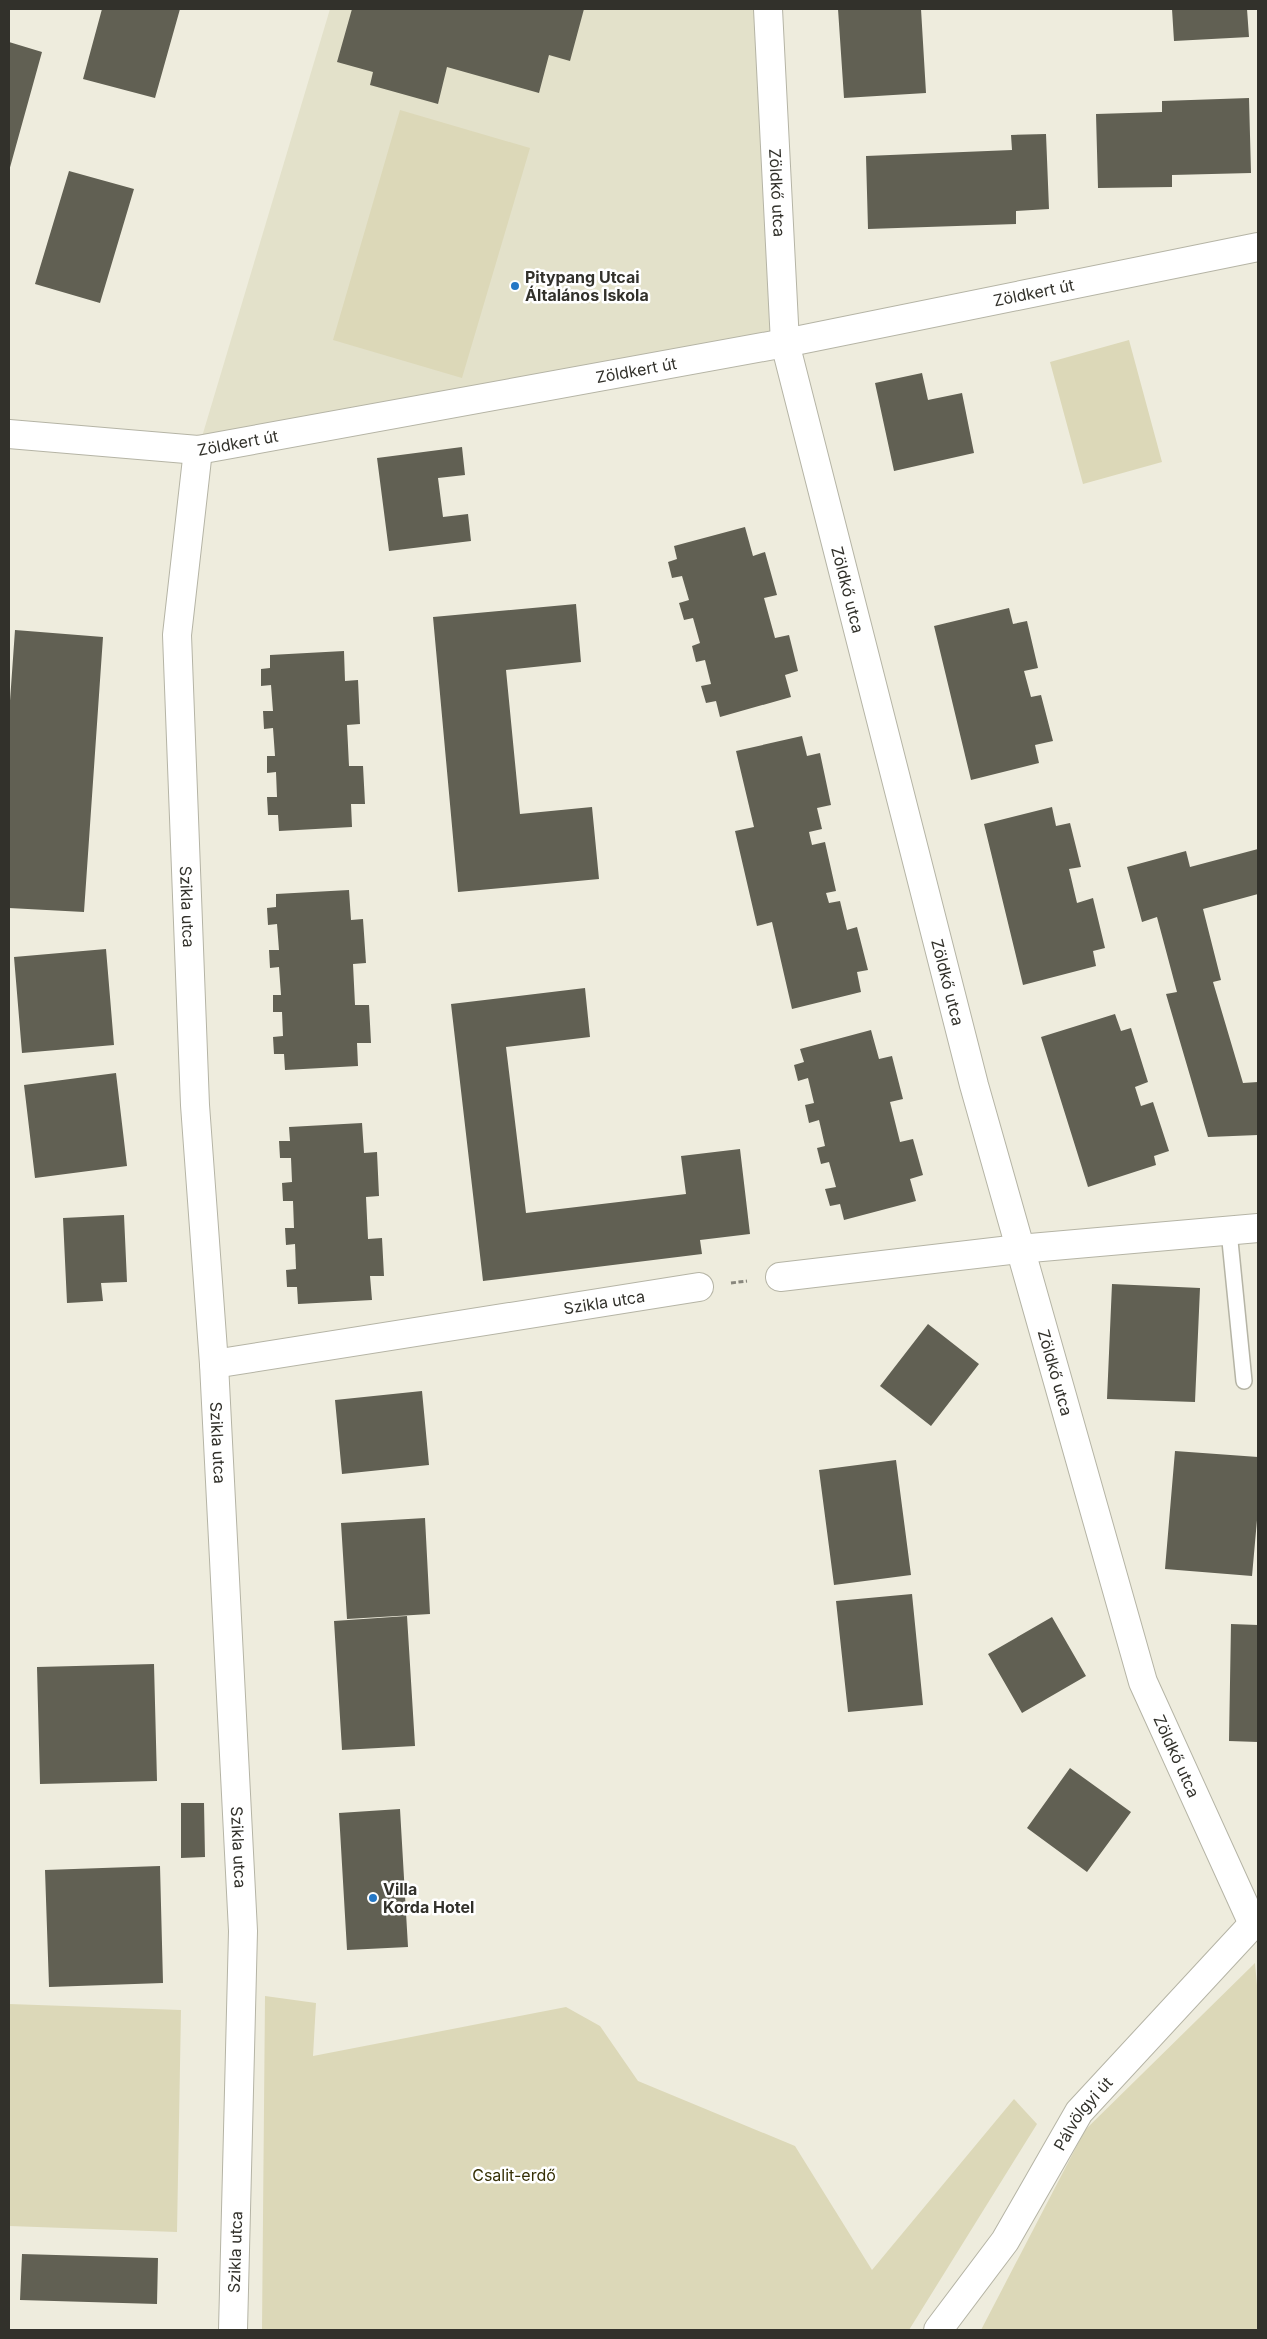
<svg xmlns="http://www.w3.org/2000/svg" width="1267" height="2339" font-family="Inter,sans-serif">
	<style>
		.built { fill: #e3e1ca }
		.green { fill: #dcd8b8 }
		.building { fill: #616053 }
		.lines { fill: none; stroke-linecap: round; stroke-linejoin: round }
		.lane-casing { stroke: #b5b4a5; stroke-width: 18 }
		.street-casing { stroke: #b5b4a5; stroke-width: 30 }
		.path { stroke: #89877d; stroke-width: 3; stroke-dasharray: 5 2.5; stroke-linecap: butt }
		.lane { stroke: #fff; stroke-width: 15 }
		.street { stroke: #fff; stroke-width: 28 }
		.poi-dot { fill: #2477c5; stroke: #fff; stroke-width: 2 }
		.labels { text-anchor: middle; stroke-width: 5; stroke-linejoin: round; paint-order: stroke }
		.street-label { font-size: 16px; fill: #32312b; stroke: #fff }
		.poi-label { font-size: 16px; font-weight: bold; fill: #32312b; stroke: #fff; text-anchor: start }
		.park-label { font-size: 16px; fill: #363005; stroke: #fff }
	</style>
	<rect width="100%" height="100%" fill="#eeecdd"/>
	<path class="built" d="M 330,9 L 768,9 L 785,343 L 198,450 Z"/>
	<path class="green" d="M 400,110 L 530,148 L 462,378 L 333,340 Z
		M 1129,340 L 1162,462 L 1083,484 L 1050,362 Z
		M 1255,1963 L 1258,1996 L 1258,2330 L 981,2330 L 1085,2130 Z
		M 265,1996 L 316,2003 L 313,2056 L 566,2007 L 600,2026 L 638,2081 L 795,2146 L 872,2270 L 1014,2099 L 1037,2124 L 909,2330 L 262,2330 Z
		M 9,2004 L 181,2010 L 177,2232 L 9,2226 Z"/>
	<path class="building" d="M 102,9 L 180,9 L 155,98 L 83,79 Z
		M 352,9 L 584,9 L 570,61 L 549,55 L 539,93 L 447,67 L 438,104 L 370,85 L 373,72 L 337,62 Z
		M 838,9 L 921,9 L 926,93 L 844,98 Z
		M 1172,9 L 1247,9 L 1249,37 L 1174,41 Z
		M 9,42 L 42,52 L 9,171 Z
		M 1249,98 L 1251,173 L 1172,175 L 1172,187 L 1098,188 L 1096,114 L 1162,112 L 1162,101 Z
		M 1046,134 L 1049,209 L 1016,211 L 1016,224 L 868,229 L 866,156 L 1012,150 L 1011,135 Z
		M 69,171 L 134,189 L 100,303 L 35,284 Z
		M 922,373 L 928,400 L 962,393 L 974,453 L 894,471 L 875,383 Z
		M 462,447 L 465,475 L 438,478 L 443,517 L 468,514 L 471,541 L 389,551 L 377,458 Z
		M 745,527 L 753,556 L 765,552 L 777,595 L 764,598 L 775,638 L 789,635 L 798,671 L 785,675 L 791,697 L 720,717 L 716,701 L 706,703 L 701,686 L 711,684 L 705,660 L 696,662 L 692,646 L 700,643 L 693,618 L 684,620 L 679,603 L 689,600 L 682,576 L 672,578 L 668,562 L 677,559 L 674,546 Z
		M 576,604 L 581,662 L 506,670 L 520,814 L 592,807 L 599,879 L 458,892 L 433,617 Z
		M 1009,608 L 1013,624 L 1027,621 L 1038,668 L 1024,671 L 1031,697 L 1041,695 L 1053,741 L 1035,745 L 1039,763 L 971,780 L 934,626 Z
		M 15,630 L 103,637 L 84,912 L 9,908 L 9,715 Z
		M 344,651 L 345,681 L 358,680 L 360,724 L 347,725 L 349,766 L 363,766 L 365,804 L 351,804 L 352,827 L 279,831 L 278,815 L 268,815 L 267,797 L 277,797 L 276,772 L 267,773 L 267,756 L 275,756 L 273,728 L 264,729 L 263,711 L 273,711 L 271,685 L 261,686 L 261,669 L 270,668 L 270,655 Z
		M 802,736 L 807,756 L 820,753 L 831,805 L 817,808 L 822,829 L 809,832 L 812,845 L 825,842 L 836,891 L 826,893 L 829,903 L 840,901 L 847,930 L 857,927 L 868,970 L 857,972 L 861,992 L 792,1009 L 772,922 L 757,926 L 735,831 L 754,827 L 736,751 Z
		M 1052,807 L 1056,826 L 1070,823 L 1081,867 L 1069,869 L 1077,903 L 1093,898 L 1105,948 L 1093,951 L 1096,966 L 1023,985 L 984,824 Z
		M 1258,849 L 1258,894 L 1203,909 L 1221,980 L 1213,982 L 1243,1083 L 1258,1082 L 1258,1135 L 1208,1137 L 1166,994 L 1177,992 L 1157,917 L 1142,922 L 1127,867 L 1186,851 L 1190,867 Z
		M 349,890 L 351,920 L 363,919 L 366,963 L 353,964 L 355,1005 L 369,1005 L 371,1043 L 357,1043 L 358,1066 L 285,1070 L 284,1054 L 274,1054 L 273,1037 L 283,1036 L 282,1012 L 273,1012 L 273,995 L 281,995 L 279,967 L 270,968 L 269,950 L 279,950 L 277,924 L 268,925 L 267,908 L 276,907 L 276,894 Z
		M 106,949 L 114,1045 L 22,1053 L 14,957 Z
		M 585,988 L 590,1037 L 506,1047 L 526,1213 L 686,1194 L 681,1156 L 740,1149 L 750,1234 L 700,1240 L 702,1254 L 483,1281 L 451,1004 Z
		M 1115,1014 L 1121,1031 L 1131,1028 L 1148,1082 L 1135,1087 L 1141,1106 L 1153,1102 L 1169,1151 L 1154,1156 L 1156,1165 L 1088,1187 L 1041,1037 Z
		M 871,1030 L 879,1059 L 892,1056 L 903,1099 L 890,1102 L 900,1142 L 913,1139 L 923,1175 L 910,1179 L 916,1201 L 844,1220 L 840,1204 L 830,1206 L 825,1189 L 836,1187 L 829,1162 L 821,1164 L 817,1148 L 825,1146 L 819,1120 L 809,1123 L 805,1105 L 814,1103 L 808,1078 L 798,1081 L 794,1065 L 804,1062 L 800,1049 Z
		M 116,1073 L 127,1166 L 35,1178 L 24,1085 Z
		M 362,1123 L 364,1153 L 377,1152 L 379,1196 L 366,1197 L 368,1239 L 382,1238 L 384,1276 L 370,1276 L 372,1300 L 298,1304 L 297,1287 L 287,1287 L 286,1270 L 296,1269 L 295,1244 L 286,1245 L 285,1228 L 294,1228 L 293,1201 L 283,1201 L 282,1183 L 292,1182 L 291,1158 L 280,1158 L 279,1141 L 290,1141 L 289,1127 Z
		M 124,1215 L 127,1282 L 101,1283 L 103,1301 L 67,1303 L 63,1218 Z
		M 1112,1284 L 1200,1288 L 1195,1402 L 1107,1399 Z
		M 928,1324 L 979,1364 L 931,1426 L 880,1386 Z
		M 422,1391 L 429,1465 L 342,1474 L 335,1400 Z
		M 1175,1451 L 1258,1457 L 1258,1509 L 1252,1576 L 1165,1569 Z
		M 896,1460 L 911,1575 L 834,1585 L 819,1470 Z
		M 425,1518 L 430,1614 L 347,1619 L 341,1523 Z
		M 912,1594 L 923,1705 L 848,1712 L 836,1601 Z
		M 407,1616 L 415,1746 L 342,1750 L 334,1621 Z
		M 1052,1617 L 1086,1676 L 1022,1713 L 988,1654 Z
		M 1231,1624 L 1258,1625 L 1258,1742 L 1229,1741 Z
		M 154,1664 L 157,1781 L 40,1784 L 37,1667 Z
		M 1070,1768 L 1131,1812 L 1087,1872 L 1027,1828 Z
		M 181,1803 L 204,1803 L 205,1857 L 181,1858 Z
		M 400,1809 L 408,1947 L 347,1950 L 339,1813 Z
		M 160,1866 L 163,1983 L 49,1987 L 45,1870 Z
		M 22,2254 L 158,2258 L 157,2304 L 20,2300 Z"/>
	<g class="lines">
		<defs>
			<path id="lane" d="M 1229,1231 L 1244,1381"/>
			<g id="street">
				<path id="s1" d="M 768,9 L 785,343 L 974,1085 L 1143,1682 L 1253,1924"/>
				<path id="s2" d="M 9,434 L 198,450 L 785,343 L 1258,247"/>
				<path id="s3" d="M 198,450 L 177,635 L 195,1105 L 214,1364 L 243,1931 L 233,2330"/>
				<path d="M 780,1277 L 1019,1249 L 1258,1228"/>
				<path id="s4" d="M 214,1364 L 699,1287"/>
				<path id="s5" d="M 938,2330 L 1005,2241 L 1079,2112 L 1253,1924 L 1258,1921"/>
			</g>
		</defs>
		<use href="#lane" class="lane-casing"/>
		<use href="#street" class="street-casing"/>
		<path class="path" d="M 731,1283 L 747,1281"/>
		<use href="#lane" class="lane"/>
		<use href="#street" class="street"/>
	</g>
	<g class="poi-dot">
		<circle cx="515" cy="286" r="5"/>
		<circle cx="373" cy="1898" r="5"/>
	</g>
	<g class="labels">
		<g class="street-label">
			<text dy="6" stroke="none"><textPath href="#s1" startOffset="184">Zöldkő utca</textPath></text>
			<text dy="6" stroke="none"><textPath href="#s2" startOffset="1040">Zöldkert út</textPath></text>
			<text dy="6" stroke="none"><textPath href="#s2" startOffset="635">Zöldkert út</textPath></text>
			<text dy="6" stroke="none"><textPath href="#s2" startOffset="230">Zöldkert út</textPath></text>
			<text dy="6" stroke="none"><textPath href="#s1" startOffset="589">Zöldkő utca</textPath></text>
			<text dy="6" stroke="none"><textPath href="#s3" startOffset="458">Szikla utca</textPath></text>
			<text dy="6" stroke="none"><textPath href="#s1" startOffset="994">Zöldkő utca</textPath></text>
			<text dy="6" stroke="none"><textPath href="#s4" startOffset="395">Szikla utca</textPath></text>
			<text dy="6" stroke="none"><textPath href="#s1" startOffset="1399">Zöldkő utca</textPath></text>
			<text dy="6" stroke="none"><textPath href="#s3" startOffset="995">Szikla utca</textPath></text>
			<text dy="6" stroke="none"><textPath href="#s1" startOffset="1802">Zöldkő utca</textPath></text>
			<text dy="6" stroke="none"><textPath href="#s3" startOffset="1400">Szikla utca</textPath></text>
			<text dy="6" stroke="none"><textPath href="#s5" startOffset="261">Pálvölgyi út</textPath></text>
			<text transform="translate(235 2252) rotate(-88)" y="6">Szikla utca</text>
		</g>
		<g class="poi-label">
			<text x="525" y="283">Pitypang Utcai<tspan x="525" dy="18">Általános Iskola</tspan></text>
			<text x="383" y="1895">Villa<tspan x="383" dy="18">Korda Hotel</tspan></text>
		</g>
		<g class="park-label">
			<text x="514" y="2181">Csalit-erdő</text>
		</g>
	</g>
	<rect width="1267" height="2339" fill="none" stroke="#32312b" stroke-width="20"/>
</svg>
